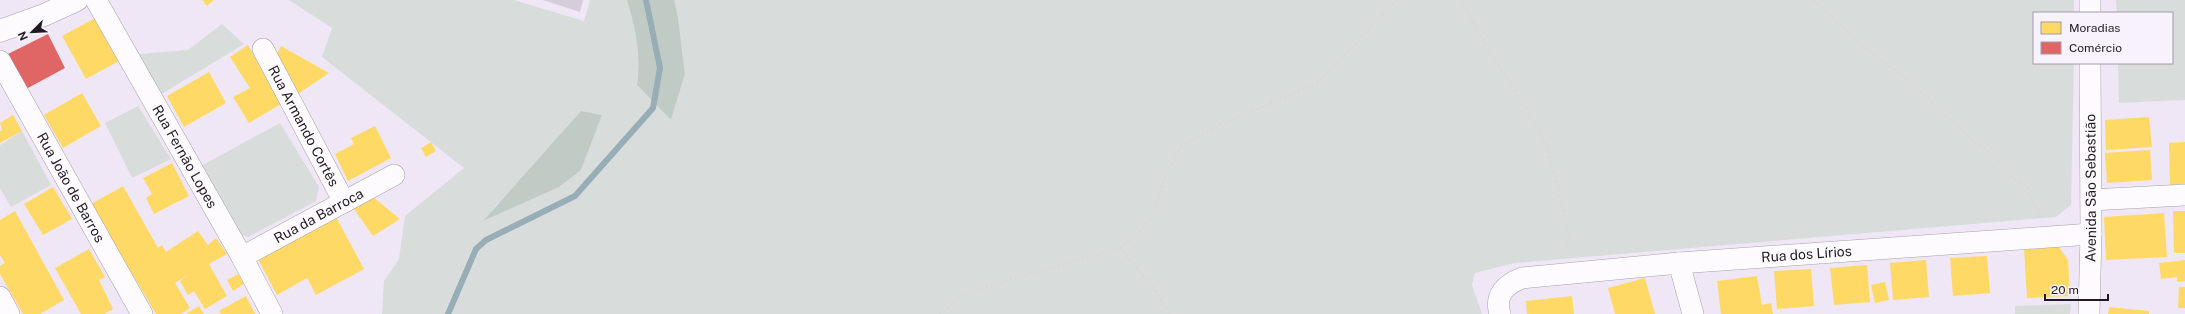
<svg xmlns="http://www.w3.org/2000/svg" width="2185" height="314" font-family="'Public Sans',sans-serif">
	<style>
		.green { fill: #d8dddc; fill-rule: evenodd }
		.forest { fill: #c1cbc6 }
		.homes { fill: #ffd966 }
		.shops { fill: #e06666 }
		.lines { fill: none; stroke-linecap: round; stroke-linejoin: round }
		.stream { stroke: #97aeb6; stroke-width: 6 }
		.building { fill: #d5cdda }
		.minor-casing { stroke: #a8a1ac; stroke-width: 22 }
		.tertiary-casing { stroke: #a8a1ac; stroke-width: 23 }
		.path { stroke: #d9d7db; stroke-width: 2.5; stroke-dasharray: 2 3; stroke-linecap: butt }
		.minor { stroke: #fdfbfe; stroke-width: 21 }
		.tertiary { stroke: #fdfbfe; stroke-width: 22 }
		.labels { text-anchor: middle; stroke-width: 4; stroke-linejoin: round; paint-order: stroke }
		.street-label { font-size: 14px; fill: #1f1a23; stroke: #f8f2fd }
	</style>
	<rect width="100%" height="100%" fill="#efe6f6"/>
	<path class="green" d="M 289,0 L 514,0 L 584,21 L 590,0 L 627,0 C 637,30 641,53 637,85 L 671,120 L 685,74 L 678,17 L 674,0 L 2074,0 L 2074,13 L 2034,13 L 2034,63 L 2074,63 L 2071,205 L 2056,217 L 1514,263 L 1475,273 L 1472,285 L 1482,314 L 382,314 L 384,281 L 399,259 L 405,216 L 464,168 L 322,57 L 332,28 ZM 602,114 L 581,170 L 484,221 L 497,204 Z
		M 2116,0 L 2185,0 L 2185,100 L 2119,103 L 2118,63 L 2172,63 L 2172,13 L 2117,13 Z
		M 222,24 L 244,44 L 160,95 L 139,54 L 188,50 Z
		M 138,106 L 171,159 L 132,178 L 105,123 Z
		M 280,123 L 319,187 L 316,201 L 248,237 L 242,235 L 199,167 Z
		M 22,131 L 51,185 L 11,207 L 0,188 L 0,145 Z
		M 2071,304 L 2070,314 L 2015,314 L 2015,306 Z"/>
	<path class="forest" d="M 627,0 L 674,0 L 678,17 L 685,74 L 671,120 L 637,85 C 641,53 636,30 627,0 Z
		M 581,111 L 602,115 L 581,170 L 559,187 L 483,221 Z"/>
	<path class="homes" d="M 202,0 L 214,0 L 207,6 Z
		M 95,18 L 119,61 L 86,79 L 62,36 Z
		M 248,45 L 281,104 L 249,123 L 233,97 L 250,88 L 230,57 Z
		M 281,46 L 329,73 L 298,94 L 276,56 Z
		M 209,72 L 226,103 L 184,127 L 167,96 Z
		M 82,93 L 101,126 L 63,148 L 44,115 Z
		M 13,115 L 22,131 L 0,143 L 0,131 L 2,130 L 0,123 Z
		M 2149,117 L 2152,147 L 2106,150 L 2105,120 Z
		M 375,126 L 391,158 L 348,181 L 335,154 L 354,144 L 351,138 Z
		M 431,142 L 436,151 L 426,157 L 421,148 Z
		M 2185,142 L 2185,184 L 2170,185 L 2169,143 Z
		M 2150,150 L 2152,180 L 2107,183 L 2105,153 Z
		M 172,163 L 189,196 L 154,214 L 146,198 L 152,194 L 143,178 Z
		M 123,186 L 158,248 L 162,245 L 166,252 L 198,231 L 208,245 L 216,238 L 227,254 L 209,264 L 227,296 L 205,309 L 194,291 L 188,295 L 180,281 L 188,275 L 175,283 L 190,308 L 181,314 L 156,314 L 91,204 Z
		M 53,187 L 72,219 L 43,235 L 24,204 Z
		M 373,197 L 400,219 L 373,236 L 354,209 Z
		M 15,211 L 64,300 L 40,314 L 23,314 L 0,274 L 0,266 L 5,263 L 0,255 L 0,220 Z
		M 2173,211 L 2185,211 L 2185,253 L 2174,253 Z
		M 2164,213 L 2167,257 L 2106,260 L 2104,217 Z
		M 336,217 L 364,269 L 316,295 L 307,278 L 277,295 L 258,259 Z
		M 2058,246 L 2068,260 L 2070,296 L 2027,298 L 2024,248 Z
		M 89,249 L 105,277 L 99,280 L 113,309 L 104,314 L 81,314 L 55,268 Z
		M 1987,256 L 1990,293 L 1953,296 L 1950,258 Z
		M 1926,260 L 1929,297 L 1893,300 L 1890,263 Z
		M 2185,260 L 2185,281 L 2177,282 L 2177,277 L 2161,279 L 2159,263 Z
		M 1867,265 L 1870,302 L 1834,305 L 1830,268 Z
		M 1811,269 L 1814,306 L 1777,309 L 1774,271 Z
		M 238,274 L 244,284 L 233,291 L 227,280 Z
		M 1757,276 L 1762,305 L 1771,303 L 1773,314 L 1721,314 L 1717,281 Z
		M 1645,278 L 1655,314 L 1615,314 L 1608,288 Z
		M 1885,282 L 1889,300 L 1875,303 L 1871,285 Z
		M 2179,287 L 2185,287 L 2185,308 L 2178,308 Z
		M 246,296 L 255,314 L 221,314 L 219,311 Z
		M 1572,296 L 1574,314 L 1527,314 L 1526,301 Z
		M 199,306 L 204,314 L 186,314 Z
		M 2109,307 L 2149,311 L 2149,314 L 2108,314 Z"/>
	<path class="shops" d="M 48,34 L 65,68 L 26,89 L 8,54 Z"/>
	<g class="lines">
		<path class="stream" d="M 448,314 L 476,249 L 486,240 L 575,196 L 653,108 L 660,68 L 646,0"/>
	</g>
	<path class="building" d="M 543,0 L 583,0 L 580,12 Z"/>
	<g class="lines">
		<defs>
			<g id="minor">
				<path id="s1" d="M 96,0 L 242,257 L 272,314"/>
				<path d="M 2090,13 L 2090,0"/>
				<path id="s2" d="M 263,49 L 344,202"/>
				<path id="s3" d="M 0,61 L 142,314"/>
				<path d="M 2091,200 L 2185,195"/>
				<path id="s4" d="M 242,257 L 394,175"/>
				<path d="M 1679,263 L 1693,314"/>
				<path d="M 0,297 L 9,314"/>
				<path id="s5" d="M 1500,314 C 1494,295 1506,284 1522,278 L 1679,263 L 2091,234"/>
				<path id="s6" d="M 2089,314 L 2091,234 L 2090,63"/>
			</g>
			<path id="tertiary" d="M 0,31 L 44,15 L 77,0"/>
		</defs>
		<use href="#minor" class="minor-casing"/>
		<use href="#tertiary" class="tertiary-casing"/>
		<path class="path" d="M 1461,0 L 1479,34 L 1537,127 L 1548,150 L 1569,234 L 1566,253
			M 1814,0 L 1863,46 L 1904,77 L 1968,136 L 2002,163 L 2012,178 L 2026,186 L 2040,218
			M 1120,248 L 1156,291 L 1170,314
			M 939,314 L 960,297 L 975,290 L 1120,248 L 1138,234 L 1155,211 L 1164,180 L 1176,154 L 1185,143 L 1222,124 L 1318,83 L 1396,0"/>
		<use href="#minor" class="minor"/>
		<use href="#tertiary" class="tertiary"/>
	</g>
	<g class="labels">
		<g class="street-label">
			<text dy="5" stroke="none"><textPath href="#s2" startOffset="87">Rua Armando Cortês</textPath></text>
			<text dy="5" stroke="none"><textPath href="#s1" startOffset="180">Rua Fernão Lopes</textPath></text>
			<text dy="5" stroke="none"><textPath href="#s3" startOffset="145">Rua João de Barros</textPath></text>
			<text dy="5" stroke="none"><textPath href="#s6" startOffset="126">Avenida São Sebastião</textPath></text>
			<text dy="5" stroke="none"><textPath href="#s4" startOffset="87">Rua da Barroca</textPath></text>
			<text dy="5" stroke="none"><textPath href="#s5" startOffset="333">Rua dos Lírios</textPath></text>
		</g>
	</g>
	<rect x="2033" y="12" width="140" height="52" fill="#f8f2fd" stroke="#a19ca6"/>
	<rect x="2041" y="22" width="20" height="12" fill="#ffd966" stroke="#a19ca6"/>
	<text x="2069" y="32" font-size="12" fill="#1f1a23">Moradias</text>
	<rect x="2041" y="42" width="20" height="12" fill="#e06666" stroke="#a19ca6"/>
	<text x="2069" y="52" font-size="12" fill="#1f1a23">Comércio</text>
	<g transform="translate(32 32) rotate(246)" stroke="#f8f2fd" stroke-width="3" paint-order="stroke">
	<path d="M0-3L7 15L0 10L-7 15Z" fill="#1f1a23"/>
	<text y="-6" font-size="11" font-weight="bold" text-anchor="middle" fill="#1f1a23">N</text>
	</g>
	<path d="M2045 294v6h63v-6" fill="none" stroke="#1f1a23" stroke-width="2"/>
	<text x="2051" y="294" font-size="12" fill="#1f1a23" stroke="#f8f2fd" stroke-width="3" paint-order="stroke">20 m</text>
</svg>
